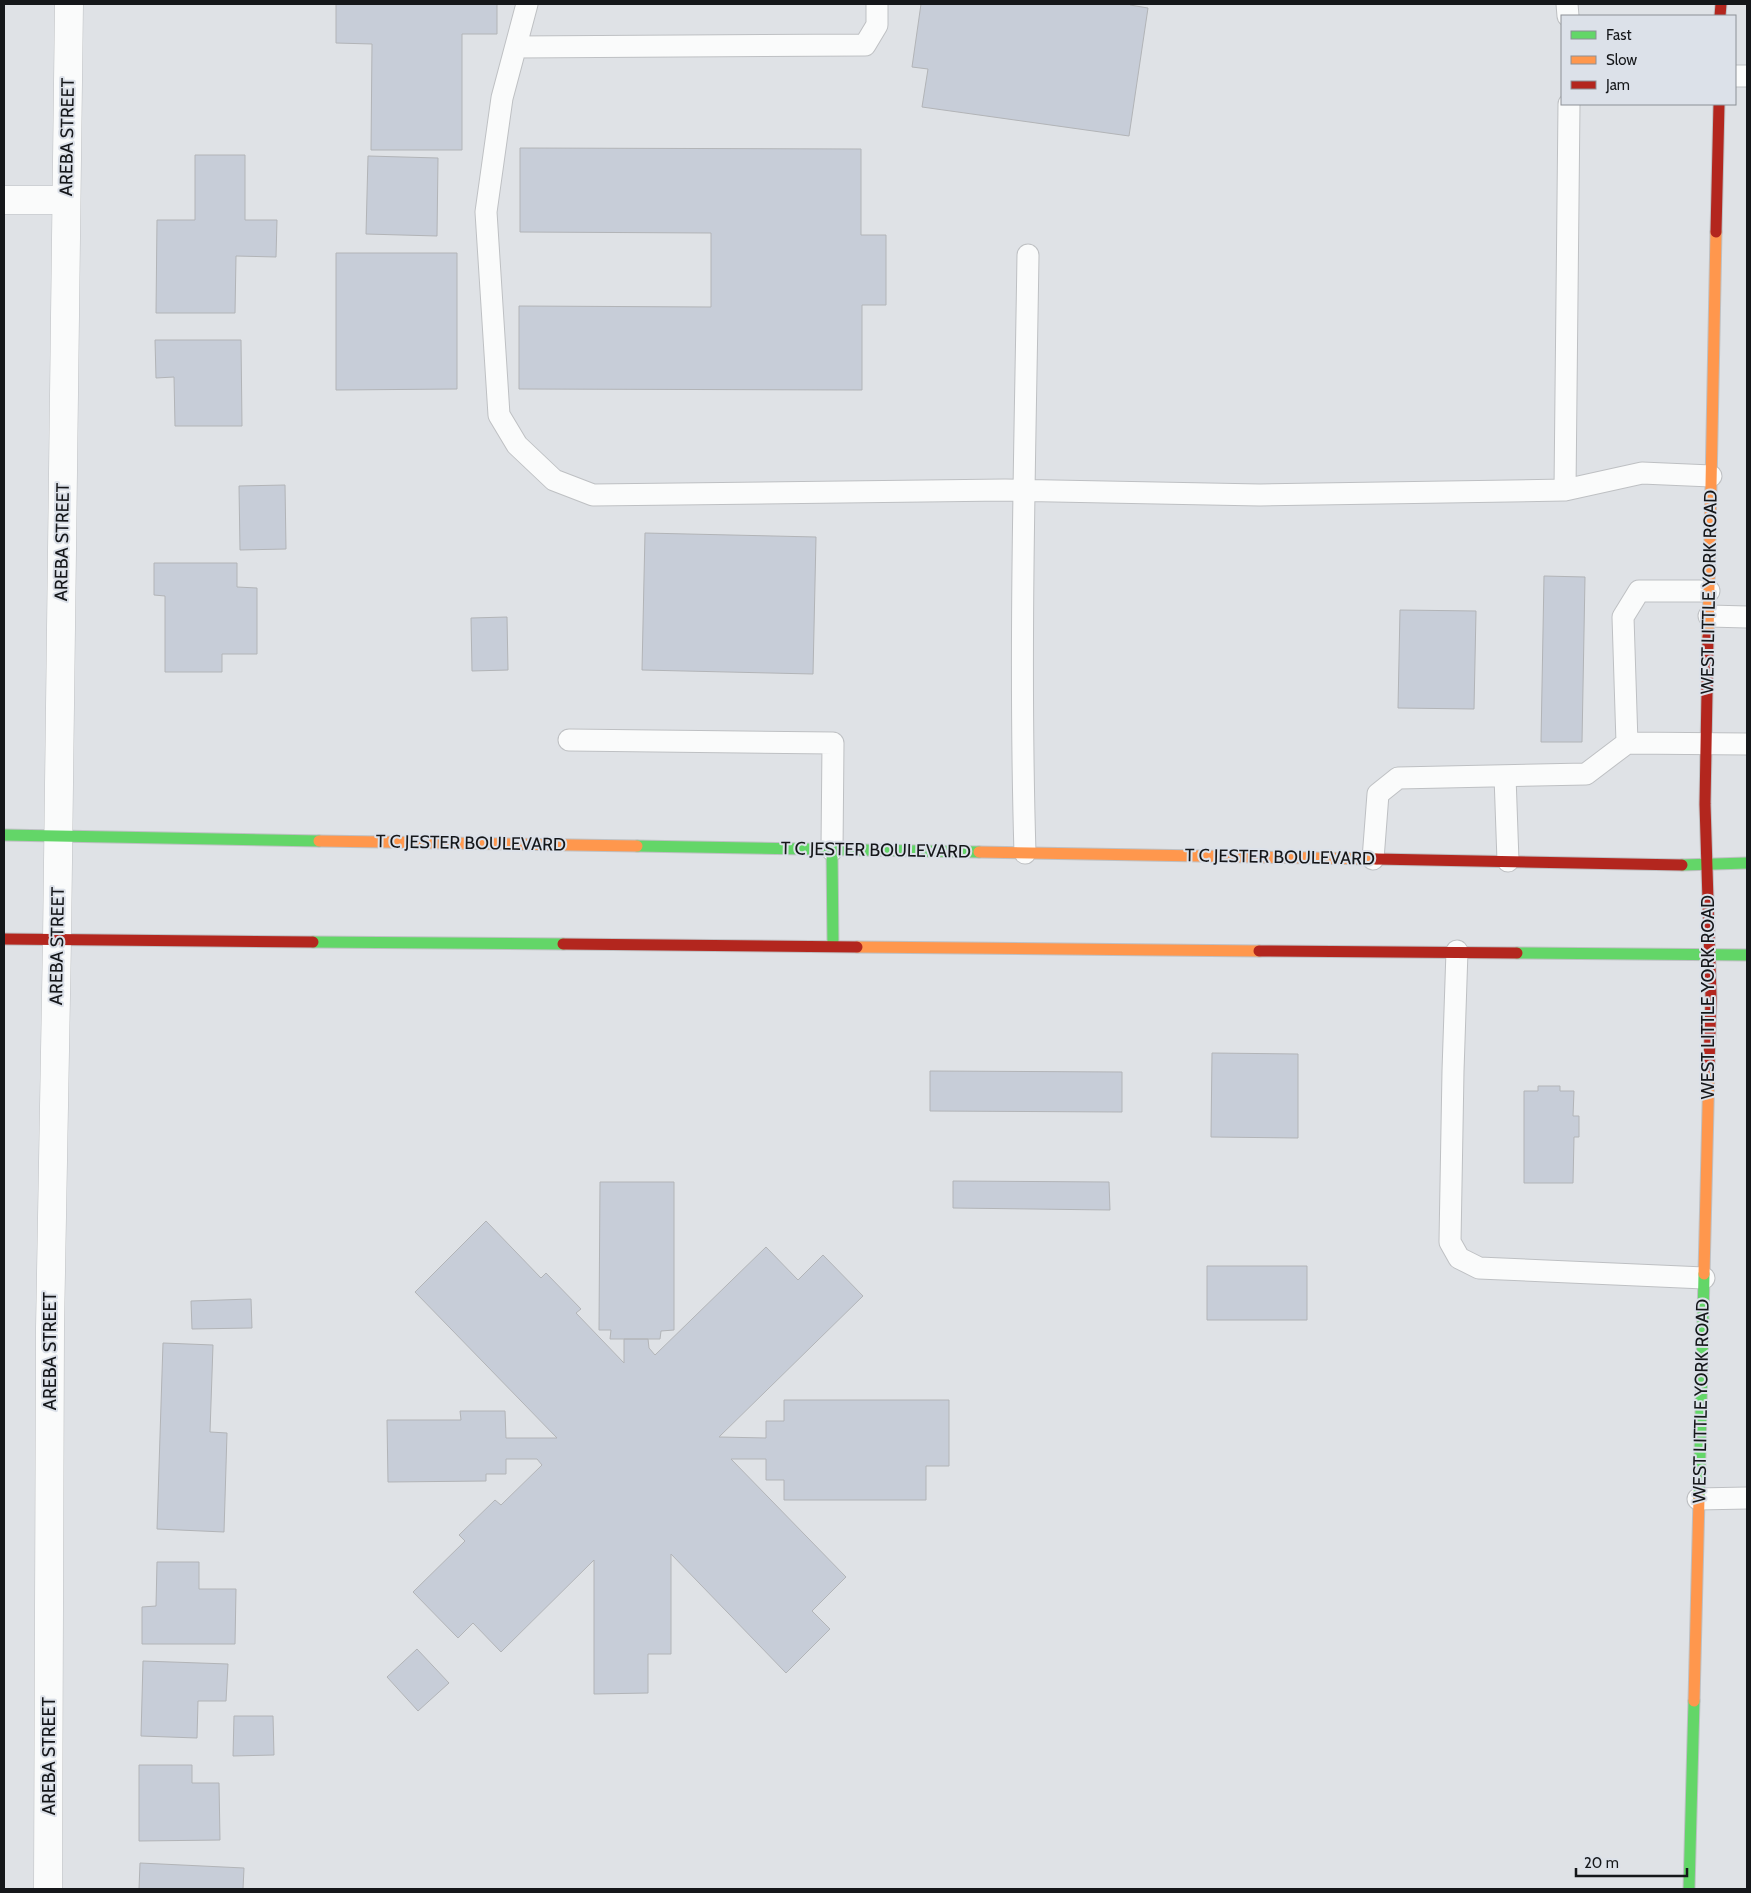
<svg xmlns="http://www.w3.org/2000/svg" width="1751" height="1893" font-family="Cabin,sans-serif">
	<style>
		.building { fill: #c7cdd8; stroke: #b2b4b7 }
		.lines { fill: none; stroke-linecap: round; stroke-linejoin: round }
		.lane-casing { stroke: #bec0c3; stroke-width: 23 }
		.street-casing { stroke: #bec0c3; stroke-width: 29 }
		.fast-casing { stroke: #bec0c3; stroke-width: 13 }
		.slow-casing { stroke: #bec0c3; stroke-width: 13 }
		.jam-casing { stroke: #bec0c3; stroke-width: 13 }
		.lane { stroke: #fafbfb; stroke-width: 21 }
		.street { stroke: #fafbfb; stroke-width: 28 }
		.fast { stroke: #63d668; stroke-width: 11 }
		.slow { stroke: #ff974d; stroke-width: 11 }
		.jam { stroke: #b3261e; stroke-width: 11 }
		.labels { text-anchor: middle; stroke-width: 4; stroke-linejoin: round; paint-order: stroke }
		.street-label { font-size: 18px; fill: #15171a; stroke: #dce1e9 }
	</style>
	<rect width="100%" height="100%" fill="#dfe2e6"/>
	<path class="building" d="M 336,4 L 497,4 L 497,34 L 462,34 L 462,150 L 371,150 L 372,44 L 336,43 Z
		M 921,4 L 1130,4 L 1130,5 L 1148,8 L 1129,136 L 922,107 L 928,69 L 912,67 Z
		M 520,148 L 861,149 L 861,235 L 886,235 L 886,305 L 862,305 L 862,390 L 519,389 L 519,306 L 711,307 L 711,233 L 520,232 Z
		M 195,155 L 245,155 L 245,220 L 277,220 L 276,257 L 236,256 L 235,313 L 156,313 L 157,220 L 195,220 Z
		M 368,156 L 438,158 L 437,236 L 366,234 Z
		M 336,253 L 457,253 L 457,389 L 336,390 Z
		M 155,340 L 241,340 L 242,426 L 175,426 L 174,377 L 156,378 Z
		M 285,485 L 286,549 L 240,550 L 239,486 Z
		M 645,533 L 816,537 L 813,674 L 642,670 Z
		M 154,563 L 237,563 L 237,587 L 257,588 L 257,654 L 222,654 L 222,672 L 165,672 L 165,596 L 154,595 Z
		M 1544,576 L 1585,577 L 1582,742 L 1541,742 Z
		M 1400,610 L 1476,611 L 1474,709 L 1398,708 Z
		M 507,617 L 508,670 L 472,671 L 471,618 Z
		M 1212,1053 L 1298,1054 L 1298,1138 L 1211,1137 Z
		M 930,1071 L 1122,1072 L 1122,1112 L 930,1111 Z
		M 1538,1086 L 1560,1086 L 1560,1091 L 1574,1091 L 1573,1116 L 1579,1116 L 1579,1137 L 1574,1137 L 1573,1183 L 1524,1183 L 1524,1091 L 1538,1091 Z
		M 953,1181 L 1109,1182 L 1110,1210 L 953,1208 Z
		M 600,1182 L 674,1182 L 674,1330 L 661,1331 L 660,1339 L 610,1339 L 611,1330 L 599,1330 Z
		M 486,1221 L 541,1278 L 546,1273 L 581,1309 L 576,1313 L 624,1363 L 624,1339 L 648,1339 L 649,1348 L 655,1355 L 766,1247 L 798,1280 L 823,1255 L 863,1296 L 719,1437 L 766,1438 L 766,1421 L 784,1421 L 784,1400 L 949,1400 L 949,1466 L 926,1466 L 926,1500 L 784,1500 L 784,1480 L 766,1480 L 766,1459 L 731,1459 L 846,1577 L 812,1611 L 830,1629 L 786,1673 L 671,1554 L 671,1654 L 648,1654 L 648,1693 L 594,1694 L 594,1560 L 501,1652 L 473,1623 L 458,1638 L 413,1592 L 465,1541 L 459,1535 L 495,1500 L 501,1505 L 542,1465 L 537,1459 L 506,1459 L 506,1474 L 486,1474 L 486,1481 L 388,1482 L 387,1420 L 461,1420 L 460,1411 L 505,1411 L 506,1438 L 557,1438 L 415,1292 Z
		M 1207,1266 L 1307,1266 L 1307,1320 L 1207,1320 Z
		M 251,1299 L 252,1328 L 192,1329 L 191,1301 Z
		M 163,1343 L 213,1345 L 210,1432 L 227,1433 L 224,1532 L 157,1529 Z
		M 157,1562 L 199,1562 L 199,1589 L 236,1589 L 235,1644 L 142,1644 L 142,1607 L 156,1606 Z
		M 417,1649 L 449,1683 L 418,1711 L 387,1677 Z
		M 143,1661 L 228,1664 L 226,1701 L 198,1701 L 197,1738 L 141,1736 Z
		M 234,1716 L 273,1716 L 274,1755 L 233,1756 Z
		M 139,1765 L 192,1765 L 192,1783 L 219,1783 L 220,1840 L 139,1841 Z
		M 140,1863 L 244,1868 L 243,1889 L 139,1889 Z"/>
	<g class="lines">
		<defs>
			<path id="lane" d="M 527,4 L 502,98 L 486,212 L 499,415 L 517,445 L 554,480 L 593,495 L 1005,490 L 1260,495 L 1565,490 L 1642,473 L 1711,476
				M 1567,4 L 1568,16
				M 516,47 L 865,45 L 877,25 L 877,4
				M 1735,76 L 1747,76
				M 1565,490 L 1569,104
				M 1709,616 L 1747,617
				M 569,740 L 833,743 L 832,850
				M 1627,743 L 1623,617 L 1639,591 L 1709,591
				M 1505,776 L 1508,861
				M 1025,853 C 1019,654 1025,454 1028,255
				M 1373,859 L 1378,794 L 1398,778 L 1586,774 L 1627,743 L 1747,744
				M 1457,951 L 1453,1071 L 1450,1242 L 1459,1258 L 1479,1268 L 1704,1278
				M 1698,1499 L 1747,1498"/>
			<path id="street" d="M 4,200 L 66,200
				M 48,1889 L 50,1328 L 57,940 L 69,4"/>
			<path id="fast" d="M 4,835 L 319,841
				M 637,846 L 979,852
				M 832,850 L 833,946
				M 1682,865 L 1747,863
				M 313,942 L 563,944
				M 1517,953 L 1747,955
				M 1699,1498 L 1704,1274
				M 1689,1889 L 1694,1701"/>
			<path id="slow" d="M 1708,637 L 1716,232
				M 319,841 L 637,846
				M 979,852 L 1376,859
				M 857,947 L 1259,951
				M 1704,1274 L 1709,1067
				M 1694,1701 L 1699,1498"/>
			<path id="jam" d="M 1720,16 L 1721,4
				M 1716,232 L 1719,104
				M 1708,637 L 1705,804 L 1711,997 L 1709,1067
				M 1376,859 L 1682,865
				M 4,939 L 313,942
				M 563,944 L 857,947
				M 1259,951 L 1517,953"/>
		</defs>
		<use href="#lane" class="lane-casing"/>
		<use href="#street" class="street-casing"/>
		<use href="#fast" class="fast-casing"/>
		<use href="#slow" class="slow-casing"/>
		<use href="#jam" class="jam-casing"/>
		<use href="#lane" class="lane"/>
		<use href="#street" class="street"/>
		<use href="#fast" class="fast"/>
		<use href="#slow" class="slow"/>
		<use href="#jam" class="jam"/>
	</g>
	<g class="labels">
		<g class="street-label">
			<text transform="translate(67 137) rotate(-89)" y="6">AREBA STREET</text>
			<text transform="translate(62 542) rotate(-89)" y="6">AREBA STREET</text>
			<text transform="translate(1709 592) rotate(-89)" y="6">WEST LITTLE YORK ROAD</text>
			<text transform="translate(471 843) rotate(1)" y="6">T C JESTER BOULEVARD</text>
			<text transform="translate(876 850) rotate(1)" y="6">T C JESTER BOULEVARD</text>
			<text transform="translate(1280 857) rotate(1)" y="6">T C JESTER BOULEVARD</text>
			<text transform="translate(57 946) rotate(-89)" y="6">AREBA STREET</text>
			<text transform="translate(1708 997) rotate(-90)" y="6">WEST LITTLE YORK ROAD</text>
			<text transform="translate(50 1351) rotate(-90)" y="6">AREBA STREET</text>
			<text transform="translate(1701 1401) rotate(-89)" y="6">WEST LITTLE YORK ROAD</text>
			<text transform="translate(49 1756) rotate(-90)" y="6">AREBA STREET</text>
		</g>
	</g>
	<rect width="1751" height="1893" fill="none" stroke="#15171a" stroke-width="10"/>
	<rect x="1561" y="15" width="175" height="90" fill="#dce1e9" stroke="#8c9096"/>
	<rect x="1571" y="31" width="25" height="8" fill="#63d668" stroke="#8c9096"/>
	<text x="1606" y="40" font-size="15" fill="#15171a">Fast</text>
	<rect x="1571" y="56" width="25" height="8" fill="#ff974d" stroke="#8c9096"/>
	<text x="1606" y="65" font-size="15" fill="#15171a">Slow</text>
	<rect x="1571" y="81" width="25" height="8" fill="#b3261e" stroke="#8c9096"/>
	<text x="1606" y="90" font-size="15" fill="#15171a">Jam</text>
	<path d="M1576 1868v8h111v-8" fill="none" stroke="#15171a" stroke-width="2.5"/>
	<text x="1584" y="1868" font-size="15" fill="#15171a" stroke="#dce1e9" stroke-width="4" paint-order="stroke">20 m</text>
</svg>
